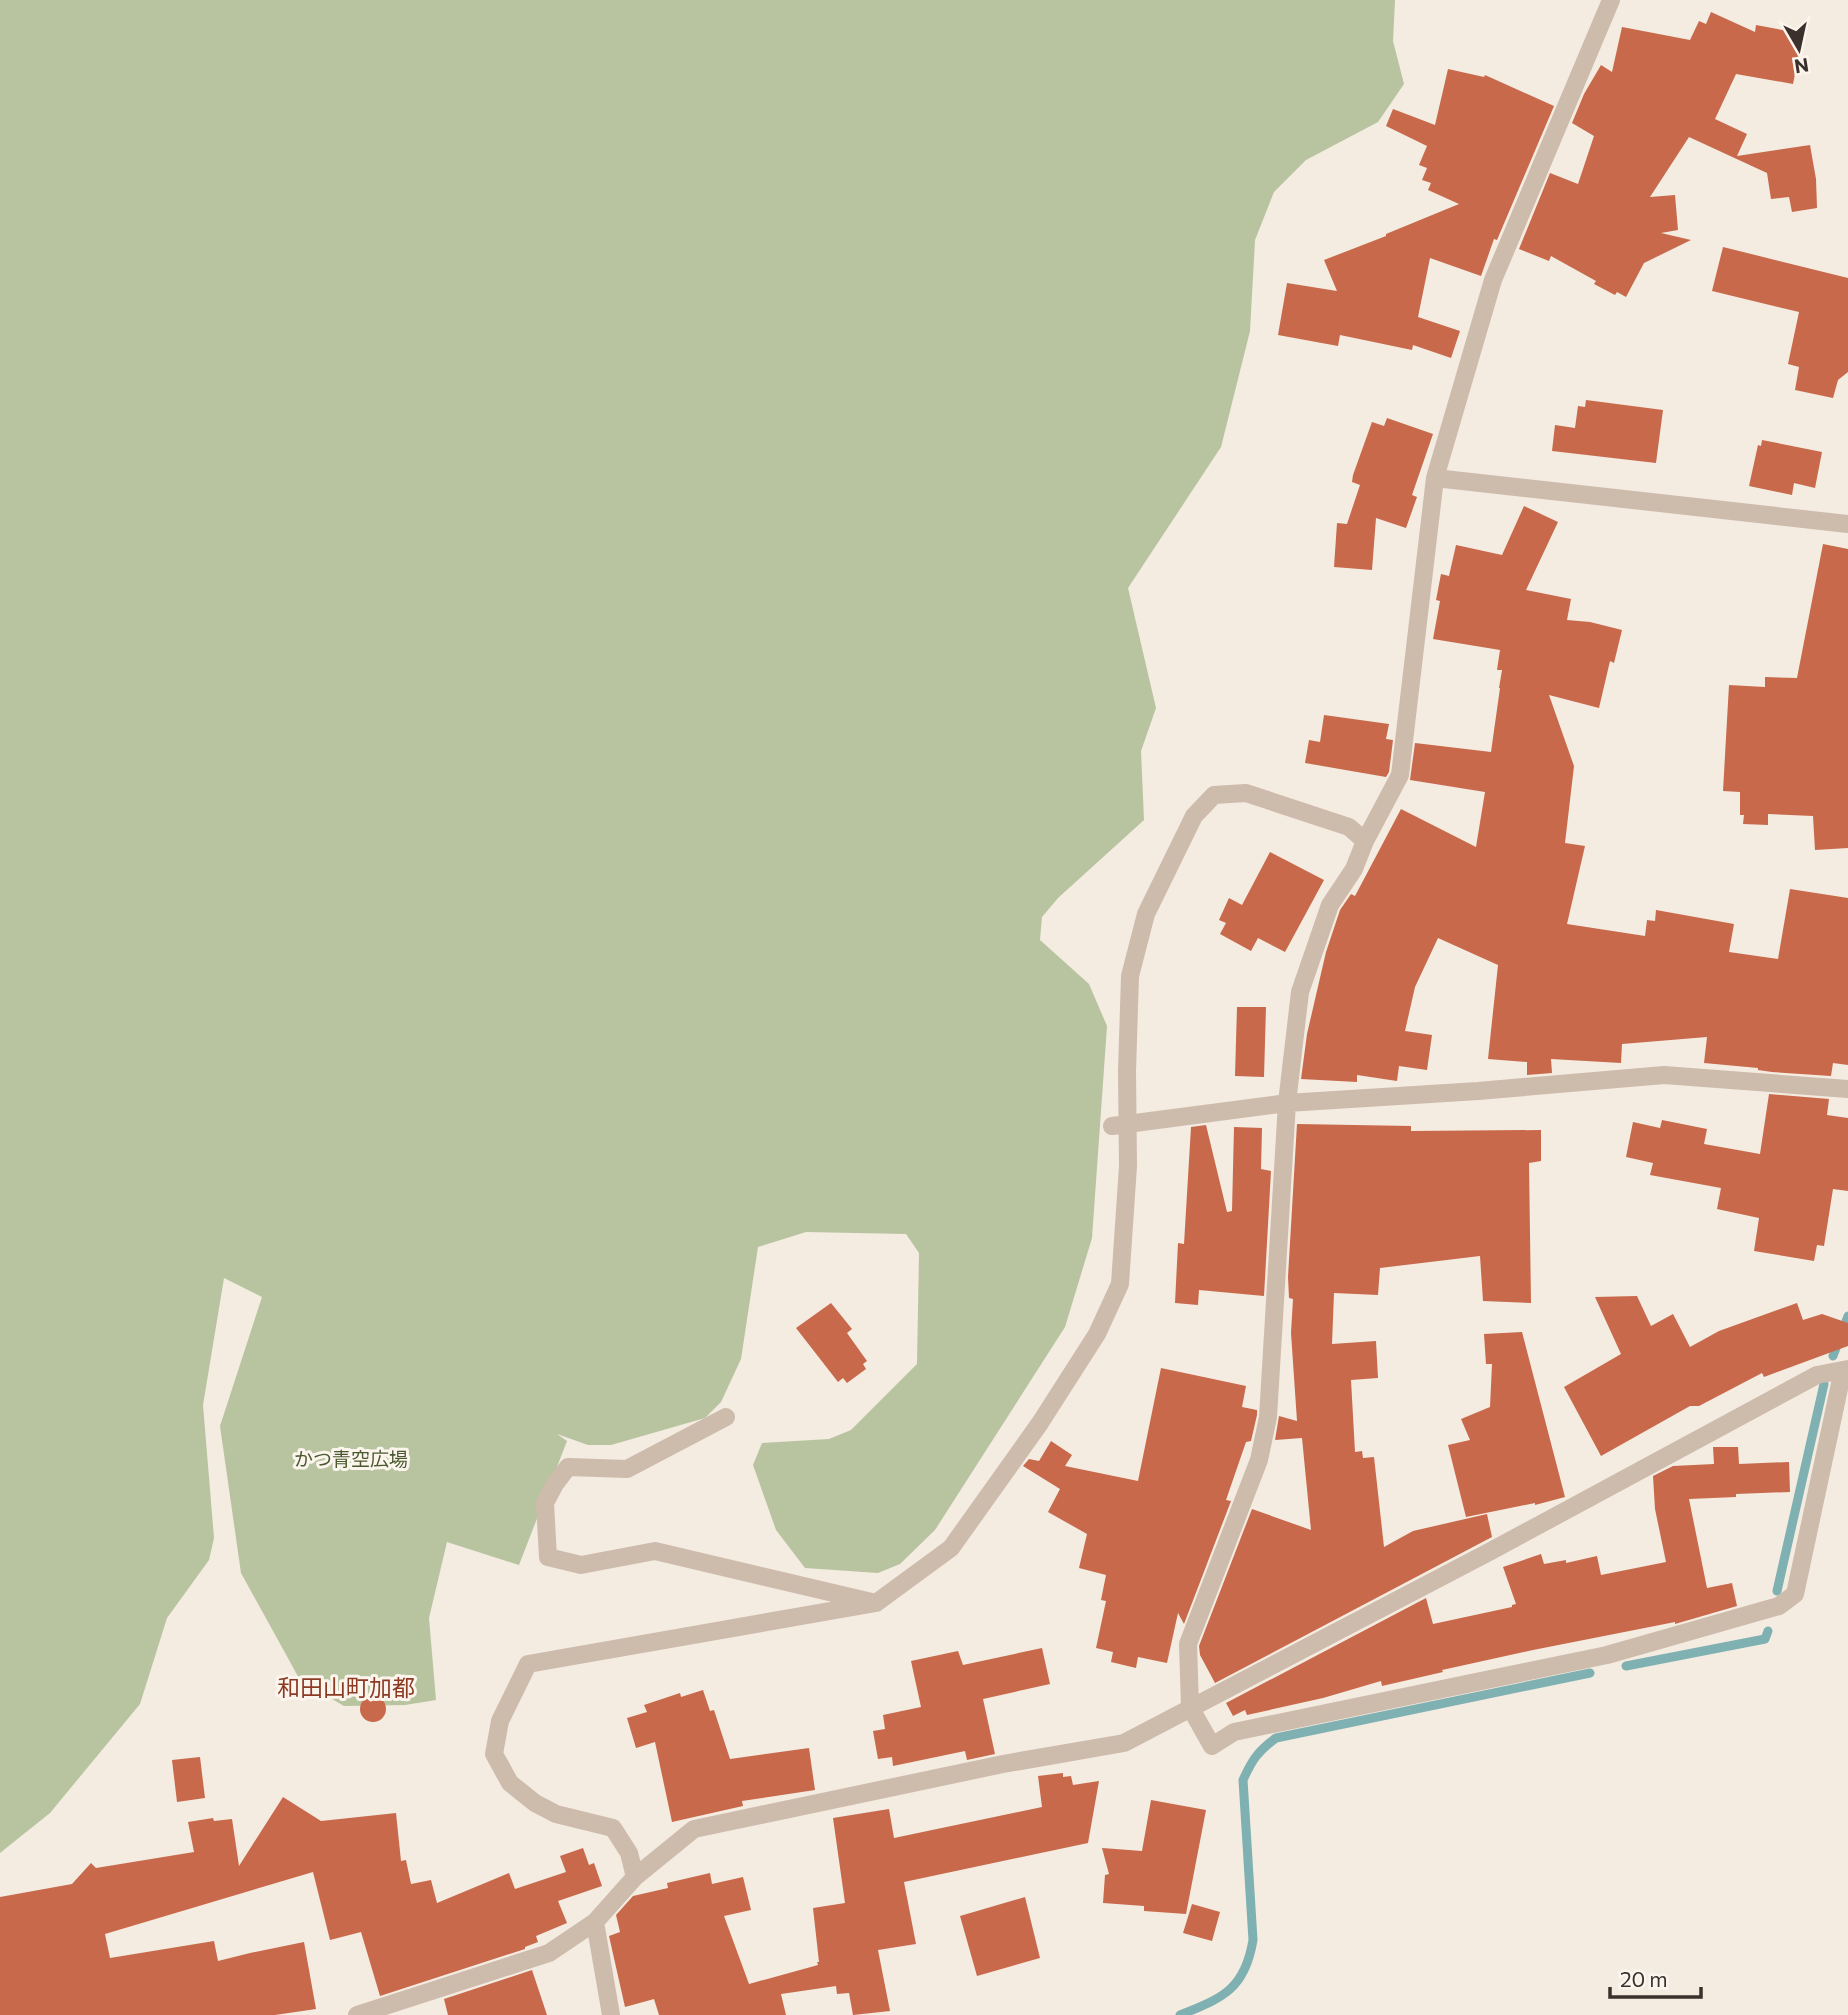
<svg xmlns="http://www.w3.org/2000/svg" width="1848" height="2015" font-family="Commissioner,'Noto Sans JP',sans-serif">
	<style>
		.green { fill: #b8c4a0 }
		.lines { fill: none; stroke-linecap: round; stroke-linejoin: round }
		.stream { stroke: #7fb0b2; stroke-width: 9 }
		.building { fill: #c8694b }
		.minor { stroke: #cdbbac; stroke-width: 18 }
		.labels { text-anchor: middle; stroke-width: 6; stroke-linejoin: round; paint-order: stroke }
		.park-label { font-size: 19px; fill: #4a5a2e; stroke: #fbf5ee }
		.quarter-label { font-size: 23px; fill: #8c3b22; stroke: #fbf5ee }
	</style>
	<rect width="100%" height="100%" fill="#f4ebe1"/>
	<path class="green" d="M 0,0 L 1395,0 L 1393,41 L 1404,84 L 1378,122 L 1306,160 L 1274,192 L 1255,240 L 1250,331 L 1221,447 L 1128,588 L 1156,708 L 1141,751 L 1144,820 L 1058,898 L 1042,917 L 1040,940 L 1089,984 L 1107,1026 L 1092,1238 L 1065,1327 L 935,1530 L 900,1564 L 878,1573 L 805,1568 L 776,1530 L 753,1465 L 762,1443 L 829,1439 L 851,1430 L 917,1364 L 919,1253 L 906,1234 L 806,1232 L 758,1247 L 741,1359 L 721,1402 L 705,1418 L 611,1445 L 588,1445 L 557,1434 L 567,1441 L 519,1565 L 447,1542 L 429,1618 L 436,1700 L 405,1705 L 344,1706 L 300,1680 L 241,1573 L 220,1426 L 262,1297 L 224,1278 L 203,1405 L 214,1538 L 209,1560 L 167,1618 L 140,1704 L 50,1813 L 0,1853 Z"/>
	<g class="lines">
		<path class="stream" d="M 1833,1356 L 1848,1316
			M 1777,1591 L 1824,1384
			M 1626,1666 L 1765,1639 L 1768,1631
			M 1180,2015 C 1223,1998 1245,1989 1253,1940 L 1243,1780 C 1252,1760 1258,1751 1276,1738 L 1590,1673"/>
	</g>
	<path class="building" d="M 1711,12 L 1755,32 L 1756,25 L 1803,34 L 1793,84 L 1736,74 L 1715,119 L 1747,134 L 1737,156 L 1810,145 L 1816,179 L 1817,208 L 1792,212 L 1789,197 L 1771,199 L 1767,173 L 1689,137 L 1650,197 L 1675,195 L 1678,230 L 1661,233 L 1691,240 L 1644,263 L 1626,297 L 1617,292 L 1615,295 L 1594,284 L 1596,281 L 1551,256 L 1549,261 L 1519,249 L 1550,173 L 1578,184 L 1594,136 L 1572,123 L 1584,94 L 1601,65 L 1612,72 L 1622,27 L 1690,40 L 1699,21 L 1706,24 Z
		M 1448,69 L 1484,77 L 1485,75 L 1554,106 L 1497,240 L 1494,239 L 1481,276 L 1430,258 L 1418,317 L 1460,331 L 1451,358 L 1413,345 L 1412,350 L 1340,335 L 1338,346 L 1278,335 L 1287,283 L 1337,291 L 1324,260 L 1386,236 L 1386,234 L 1459,204 L 1428,190 L 1431,183 L 1422,180 L 1427,168 L 1419,165 L 1427,146 L 1386,126 L 1393,109 L 1435,125 Z
		M 1723,247 L 1848,278 L 1848,372 L 1838,380 L 1833,398 L 1795,390 L 1799,367 L 1788,364 L 1799,312 L 1712,291 Z
		M 1586,400 L 1663,410 L 1656,463 L 1552,451 L 1555,425 L 1575,428 L 1578,406 L 1585,407 Z
		M 1387,418 L 1433,434 L 1412,495 L 1417,497 L 1406,528 L 1376,518 L 1372,570 L 1334,567 L 1337,523 L 1347,524 L 1360,485 L 1352,482 L 1353,475 L 1372,422 L 1384,426 Z
		M 1762,440 L 1822,452 L 1815,488 L 1794,483 L 1792,495 L 1749,486 L 1758,445 L 1761,446 Z
		M 1524,506 L 1558,522 L 1526,590 L 1571,599 L 1567,620 L 1590,622 L 1622,630 L 1614,663 L 1610,661 L 1599,708 L 1549,695 L 1574,766 L 1565,843 L 1585,846 L 1567,924 L 1645,936 L 1647,920 L 1655,921 L 1656,910 L 1734,924 L 1729,952 L 1778,959 L 1790,889 L 1848,898 L 1848,1065 L 1833,1063 L 1831,1076 L 1772,1072 L 1758,1070 L 1758,1068 L 1704,1063 L 1707,1037 L 1622,1044 L 1621,1063 L 1551,1059 L 1552,1073 L 1527,1075 L 1527,1062 L 1488,1059 L 1498,965 L 1438,938 L 1415,987 L 1405,1031 L 1432,1035 L 1427,1070 L 1399,1066 L 1397,1081 L 1357,1075 L 1357,1082 L 1301,1079 L 1307,1034 L 1326,952 L 1340,910 L 1351,894 L 1355,896 L 1401,809 L 1476,847 L 1485,792 L 1410,780 L 1415,743 L 1491,752 L 1500,688 L 1499,688 L 1502,670 L 1497,670 L 1500,650 L 1433,639 L 1440,601 L 1436,600 L 1441,574 L 1449,576 L 1456,545 L 1502,555 Z
		M 1823,544 L 1848,549 L 1848,848 L 1815,850 L 1813,816 L 1768,814 L 1768,825 L 1743,824 L 1744,815 L 1740,815 L 1740,792 L 1723,791 L 1729,685 L 1765,687 L 1765,677 L 1797,678 Z
		M 1324,715 L 1389,724 L 1386,739 L 1393,740 L 1389,772 L 1386,777 L 1305,763 L 1309,740 L 1320,742 Z
		M 1270,852 L 1324,880 L 1285,952 L 1258,938 L 1251,951 L 1220,934 L 1226,923 L 1219,920 L 1229,898 L 1242,905 Z
		M 1237,1007 L 1266,1007 L 1264,1077 L 1235,1076 Z
		M 1769,1094 L 1829,1099 L 1827,1115 L 1848,1118 L 1848,1191 L 1833,1189 L 1824,1246 L 1817,1245 L 1814,1261 L 1754,1251 L 1759,1218 L 1717,1209 L 1721,1188 L 1650,1175 L 1653,1163 L 1626,1157 L 1633,1122 L 1660,1128 L 1662,1120 L 1707,1129 L 1704,1144 L 1760,1154 Z
		M 1297,1124 L 1411,1126 L 1411,1131 L 1541,1130 L 1541,1161 L 1529,1163 L 1531,1303 L 1483,1301 L 1480,1256 L 1380,1268 L 1378,1295 L 1334,1293 L 1332,1344 L 1376,1341 L 1378,1378 L 1351,1380 L 1355,1452 L 1362,1451 L 1363,1458 L 1374,1457 L 1384,1547 L 1413,1531 L 1487,1514 L 1492,1537 L 1215,1683 L 1200,1655 L 1199,1646 L 1252,1509 L 1311,1530 L 1302,1438 L 1275,1440 L 1279,1416 L 1297,1421 L 1291,1333 L 1293,1299 L 1289,1298 L 1288,1277 Z
		M 1206,1125 L 1227,1212 L 1232,1211 L 1234,1127 L 1262,1128 L 1261,1169 L 1271,1171 L 1264,1296 L 1199,1290 L 1198,1305 L 1175,1303 L 1178,1243 L 1184,1244 L 1191,1127 Z
		M 1637,1296 L 1651,1326 L 1673,1314 L 1690,1347 L 1719,1331 L 1797,1303 L 1803,1320 L 1822,1314 L 1848,1323 L 1848,1346 L 1764,1377 L 1762,1373 L 1699,1406 L 1690,1406 L 1601,1456 L 1564,1387 L 1621,1354 L 1595,1297 Z
		M 831,1303 L 852,1329 L 847,1333 L 867,1361 L 863,1364 L 866,1369 L 847,1383 L 843,1378 L 838,1382 L 796,1328 Z
		M 1522,1332 L 1565,1497 L 1535,1505 L 1535,1503 L 1466,1517 L 1448,1445 L 1470,1440 L 1461,1419 L 1490,1407 L 1492,1364 L 1486,1364 L 1484,1334 Z
		M 1161,1368 L 1246,1386 L 1242,1407 L 1257,1410 L 1257,1415 L 1251,1441 L 1246,1442 L 1226,1500 L 1231,1501 L 1184,1624 L 1178,1613 L 1167,1663 L 1138,1657 L 1136,1668 L 1111,1662 L 1113,1652 L 1096,1648 L 1106,1601 L 1101,1600 L 1106,1575 L 1079,1568 L 1087,1534 L 1048,1512 L 1060,1489 L 1023,1466 L 1029,1459 L 1039,1461 L 1051,1441 L 1072,1455 L 1065,1466 L 1138,1481 Z
		M 1713,1447 L 1738,1447 L 1739,1464 L 1789,1462 L 1790,1492 L 1736,1494 L 1736,1497 L 1689,1499 L 1707,1588 L 1732,1583 L 1737,1606 L 1675,1624 L 1675,1622 L 1533,1650 L 1442,1670 L 1443,1672 L 1382,1686 L 1381,1681 L 1323,1698 L 1247,1715 L 1245,1710 L 1233,1716 L 1226,1703 L 1426,1598 L 1433,1624 L 1512,1607 L 1512,1605 L 1516,1604 L 1503,1567 L 1541,1554 L 1544,1564 L 1566,1560 L 1566,1563 L 1597,1556 L 1601,1575 L 1666,1562 L 1655,1509 L 1653,1476 L 1673,1466 L 1714,1464 Z
		M 1042,1648 L 1050,1684 L 983,1699 L 995,1754 L 967,1760 L 965,1751 L 893,1766 L 892,1757 L 878,1759 L 873,1731 L 885,1729 L 883,1715 L 921,1707 L 911,1661 L 958,1651 L 963,1665 Z
		M 703,1690 L 710,1711 L 714,1710 L 730,1759 L 809,1748 L 815,1790 L 742,1801 L 743,1806 L 672,1822 L 655,1742 L 636,1748 L 627,1718 L 647,1712 L 644,1705 L 680,1693 L 681,1697 Z
		M360 1709a13 13 0 1 1 26 0a13 13 0 1 1-26 0Z
		M 200,1757 L 205,1798 L 177,1802 L 172,1760 Z
		M 1063,1773 L 1063,1777 L 1071,1776 L 1073,1785 L 1099,1781 L 1088,1843 L 904,1882 L 916,1944 L 878,1950 L 890,2011 L 853,2015 L 849,1993 L 837,1994 L 836,1986 L 781,1994 L 786,2015 L 659,2015 L 654,1999 L 625,2007 L 609,1936 L 620,1932 L 616,1915 L 633,1896 L 668,1888 L 667,1883 L 710,1873 L 712,1884 L 743,1877 L 751,1910 L 724,1916 L 749,1984 L 818,1965 L 817,1962 L 819,1962 L 813,1908 L 845,1903 L 833,1818 L 889,1809 L 894,1838 L 1042,1807 L 1038,1776 Z
		M 283,1797 L 321,1821 L 396,1813 L 401,1861 L 406,1860 L 411,1884 L 431,1880 L 437,1903 L 509,1873 L 515,1889 L 566,1872 L 560,1856 L 583,1848 L 589,1865 L 594,1863 L 602,1886 L 558,1901 L 567,1923 L 536,1936 L 538,1942 L 525,1947 L 525,1949 L 380,1996 L 361,1932 L 330,1940 L 313,1872 L 105,1934 L 110,1958 L 214,1941 L 218,1961 L 250,1953 L 304,1942 L 316,2009 L 275,2015 L 0,2015 L 0,1897 L 72,1884 L 91,1863 L 96,1868 L 194,1852 L 188,1822 L 213,1818 L 214,1821 L 232,1819 L 239,1866 Z
		M 1151,1800 L 1206,1810 L 1186,1914 L 1144,1911 L 1144,1906 L 1103,1903 L 1105,1875 L 1109,1874 L 1102,1848 L 1142,1851 Z
		M 1025,1897 L 1040,1958 L 977,1976 L 960,1916 Z
		M 1192,1904 L 1220,1912 L 1212,1941 L 1183,1933 Z
		M 532,1970 L 547,2015 L 448,2015 L 444,1999 Z"/>
	<g class="lines">
		<path class="minor" d="M 1611,0 L 1493,280 L 1435,478 L 1400,775 L 1365,841 L 1354,869 L 1330,905 L 1300,992 L 1287,1103 L 1268,1417 L 1259,1460 L 1188,1644 L 1190,1707 L 1212,1746 L 1234,1732 L 1607,1655 L 1779,1606 L 1795,1594 L 1843,1370
			M 1435,478 L 1848,524
			M 1112,1126 L 1287,1103 L 1478,1091 L 1664,1075 L 1848,1089
			M 876,1603 L 951,1548 L 1040,1423 L 1097,1334 L 1120,1284 L 1128,1166 L 1127,1071 L 1130,976 L 1146,914 L 1194,816 L 1214,795 L 1246,793 L 1349,827 L 1365,841
			M 635,1877 L 629,1853 L 613,1828 L 556,1814 L 535,1803 L 510,1783 L 494,1754 L 500,1721 L 528,1664 L 876,1603 L 655,1551 L 581,1565 L 548,1557 L 545,1503 L 555,1484 L 568,1467 L 627,1469 L 726,1417
			M 595,1922 L 611,2015
			M 357,2015 L 549,1953 L 595,1922 L 635,1877 L 694,1829 L 1003,1764 L 1124,1743 L 1489,1552 L 1817,1375 L 1848,1369"/>
	</g>
	<g class="labels">
		<g class="park-label">
			<text x="351" y="1466">かつ青空広場</text>
		</g>
		<g class="quarter-label">
			<text x="346" y="1696">和田山町加都</text>
		</g>
	</g>
	<g transform="translate(1799 49) rotate(171)" stroke="#fbf5ee" stroke-width="5" paint-order="stroke">
	<path d="M0-5L12 26L0 18L-12 26Z" fill="#3b302b"/>
	<text y="-10" font-size="19" font-weight="bold" text-anchor="middle" fill="#3b302b">N</text>
	</g>
	<path d="M1610 1987v10h91v-10" fill="none" stroke="#3b302b" stroke-width="3.5"/>
	<text x="1620" y="1987" font-size="21" fill="#3b302b" stroke="#fbf5ee" stroke-width="5" paint-order="stroke">20 m</text>
</svg>
